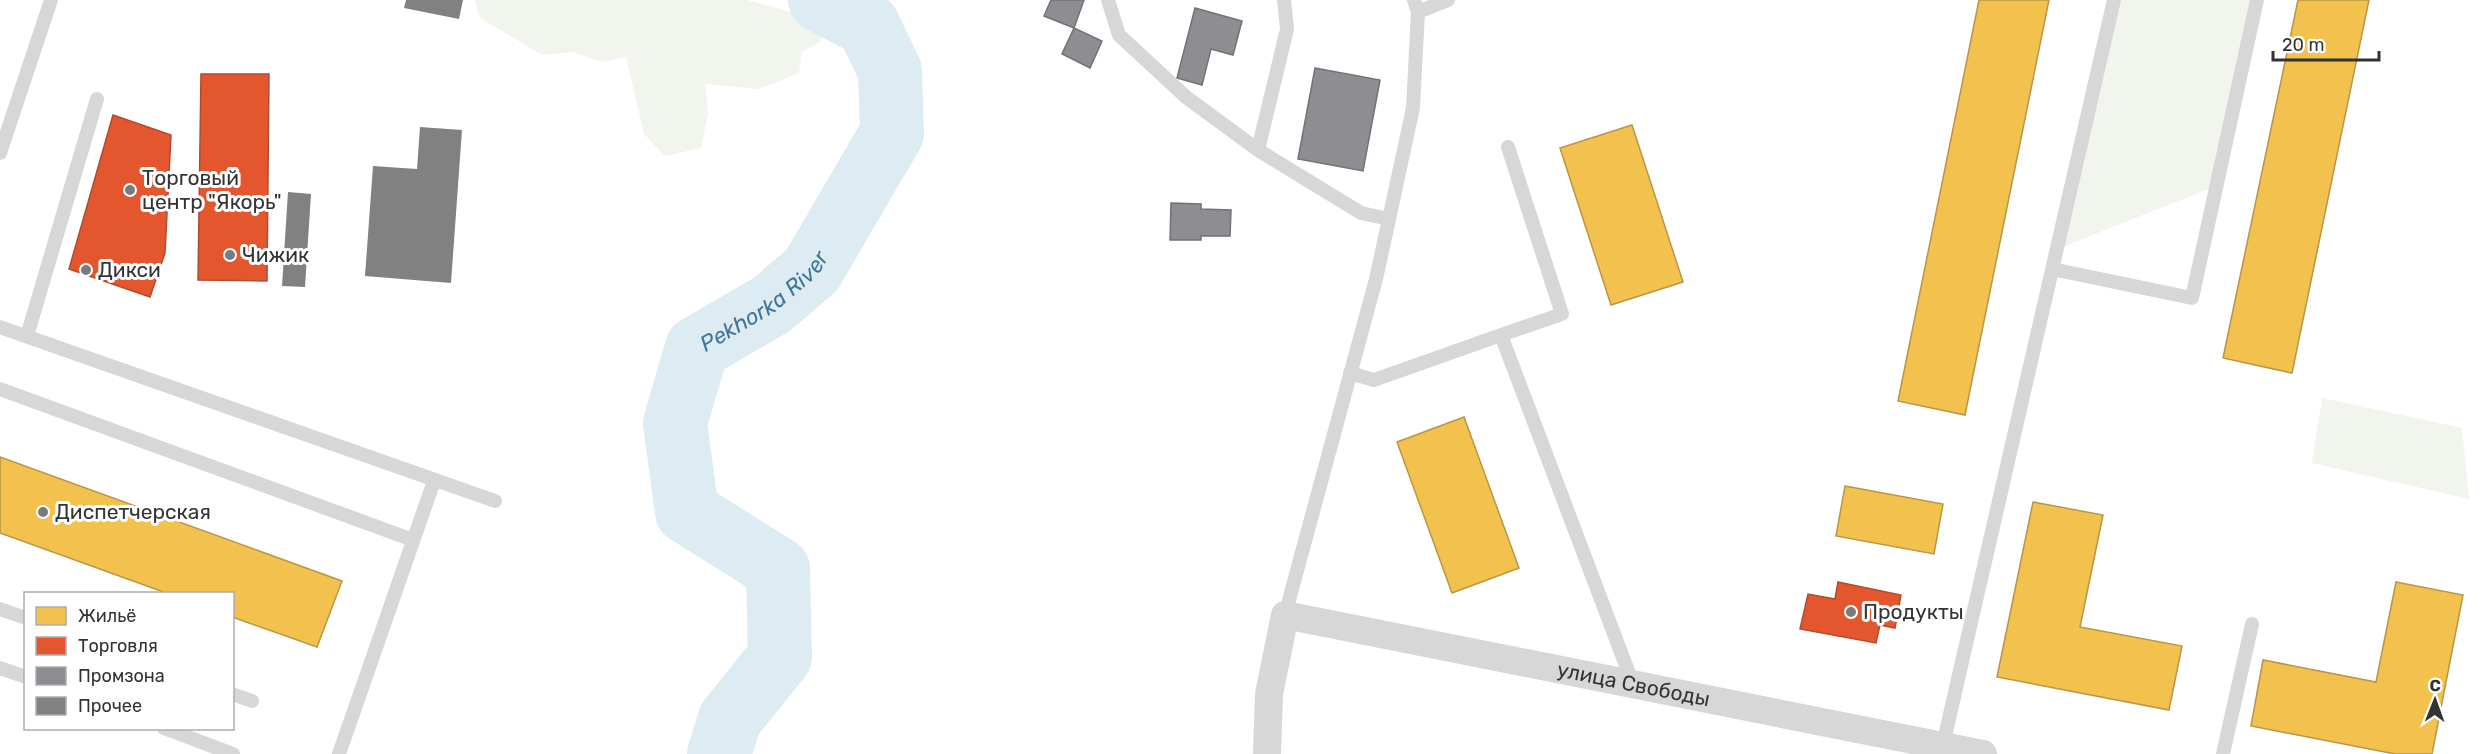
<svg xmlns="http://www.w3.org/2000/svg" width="2489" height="754" font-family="Rubik,sans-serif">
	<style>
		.green { fill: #f1f5ed }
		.homes { fill: #f2c14e; stroke: #b99646; stroke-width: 1.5 }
		.shops { fill: #e4572e; stroke: #af4c30; stroke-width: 1.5 }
		.industry { fill: #8d8d92; stroke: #727276; stroke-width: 1.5 }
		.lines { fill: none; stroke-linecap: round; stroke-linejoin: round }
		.river { stroke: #ddebf3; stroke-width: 64 }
		.building { fill: #818181 }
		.service { stroke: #d7d7d7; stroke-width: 14 }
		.minor { stroke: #d7d7d7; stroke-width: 28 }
		.poi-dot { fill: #7a7a7a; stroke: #fff; stroke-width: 2 }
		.labels { text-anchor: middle; stroke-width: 6; stroke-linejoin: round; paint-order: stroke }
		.poi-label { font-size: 21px; fill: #333; stroke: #fff; text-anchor: start }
		.street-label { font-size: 21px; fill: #333; stroke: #fff }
		.water-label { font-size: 22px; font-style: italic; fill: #3f7597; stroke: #fff }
	</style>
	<rect width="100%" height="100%" fill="#fff"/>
	<path class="green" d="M 475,0 L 747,0 L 784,10 L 824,25 L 820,42 L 802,52 L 799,73 L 759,89 L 705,84 L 708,114 L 701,148 L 665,156 L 644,134 L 626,57 L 601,62 L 574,52 L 542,55 L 479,17 Z
		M 2114,0 L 2257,0 L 2216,186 L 2057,249 Z
		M 2322,398 L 2462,428 L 2469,499 L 2312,463 Z"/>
	<path class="homes" d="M 1979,0 L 2049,0 L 1965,415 L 1898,401 Z
		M 2298,0 L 2369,0 L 2292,373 L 2223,358 Z
		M 1632,125 L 1683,282 L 1611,305 L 1560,148 Z
		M 1464,417 L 1519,568 L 1452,593 L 1397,442 Z
		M 0,457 L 342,581 L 317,647 L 232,617 L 232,594 L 169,594 L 0,533 Z
		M 1845,486 L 1943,504 L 1934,554 L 1836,536 Z
		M 2033,502 L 2103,515 L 2080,627 L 2182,646 L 2169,710 L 1997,677 Z
		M 2396,582 L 2463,595 L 2432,754 L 2395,754 L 2251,726 L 2263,660 L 2376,682 Z"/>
	<path class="shops" d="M 201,74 L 269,74 L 267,281 L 198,280 Z
		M 113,115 L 171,135 L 165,253 L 150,297 L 69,269 Z
		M 1838,582 L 1901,595 L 1895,628 L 1880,625 L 1876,643 L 1800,629 L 1808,594 L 1835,599 Z"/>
	<path class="industry" d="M 1051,0 L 1084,0 L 1074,28 L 1044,16 Z
		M 1195,8 L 1242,21 L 1233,55 L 1211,49 L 1202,85 L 1177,78 Z
		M 1074,28 L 1102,41 L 1090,68 L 1062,54 Z
		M 1315,68 L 1380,80 L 1363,171 L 1298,159 Z
		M 1171,203 L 1201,204 L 1201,209 L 1231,210 L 1230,236 L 1201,236 L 1201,240 L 1170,240 Z"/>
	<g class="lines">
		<path class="river" id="s1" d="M 719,754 L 730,719 L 780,657 L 778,569 L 687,512 L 675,423 L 697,348 L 771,305 L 812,270 L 892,133 L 890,71 L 868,25 L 820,0"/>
	</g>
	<path class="building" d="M 406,0 L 463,0 L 459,19 L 404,8 Z
		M 420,127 L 462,130 L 451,283 L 365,276 L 373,166 L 417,169 Z
		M 288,192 L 311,194 L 305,287 L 282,286 Z"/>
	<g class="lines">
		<path class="service" d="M 1108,0 L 1119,35 L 1186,97 L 1258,150 L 1361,213 L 1389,219
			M 1418,12 L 1448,0
			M 1508,147 L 1562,314 L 1501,335 L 1633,684
			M 1258,150 L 1287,29 L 1284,0
			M 0,153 L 51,0
			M 2052,269 L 2192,298 L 2257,0
			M 0,327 L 495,501
			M 27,336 L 97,99
			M 1350,373 L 1374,380 L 1501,335
			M 0,389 L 413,540
			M 0,609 L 26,618
			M 1285,615 L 1376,279 L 1413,108 L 1418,12 L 1414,0
			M 0,668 L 26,677
			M 232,694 L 252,701
			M 164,728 L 233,754
			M 1942,749 L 2114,0
			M 339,754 L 434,481
			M 2223,754 L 2252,624"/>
		<path class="minor" id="s2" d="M 1267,754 L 1269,694 L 1285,615 L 1983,754"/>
	</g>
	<g class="poi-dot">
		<circle cx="130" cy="190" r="6"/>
		<circle cx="230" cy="255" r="6"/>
		<circle cx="86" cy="270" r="6"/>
		<circle cx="43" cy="512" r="6"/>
		<circle cx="1851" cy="612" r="6"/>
	</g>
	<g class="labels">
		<g class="poi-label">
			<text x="142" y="185">Торговый<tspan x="142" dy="24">центр "Якорь"</tspan></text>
			<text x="242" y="262">Чижик</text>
			<text x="98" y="277">Дикси</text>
			<text x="55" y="519">Диспетчерская</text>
			<text x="1863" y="619">Продукты</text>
		</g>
		<g class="street-label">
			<text dy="7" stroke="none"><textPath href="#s2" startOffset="496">улица Свободы</textPath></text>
		</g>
		<g class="water-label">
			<text dy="8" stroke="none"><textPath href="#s1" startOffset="562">Pekhorka River</textPath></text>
		</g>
	</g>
	<rect x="24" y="592" width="210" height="138" fill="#ffffff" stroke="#adadad" stroke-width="1.5"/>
	<rect x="36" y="607" width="30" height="18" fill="#f2c14e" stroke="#adadad" stroke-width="1.5"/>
	<text x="78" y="622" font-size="18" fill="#333333">Жильё</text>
	<rect x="36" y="637" width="30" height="18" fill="#e4572e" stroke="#adadad" stroke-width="1.5"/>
	<text x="78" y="652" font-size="18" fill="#333333">Торговля</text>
	<rect x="36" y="667" width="30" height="18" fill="#8d8d92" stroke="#adadad" stroke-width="1.5"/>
	<text x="78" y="682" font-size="18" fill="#333333">Промзона</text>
	<rect x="36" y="697" width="30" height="18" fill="#818181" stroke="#adadad" stroke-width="1.5"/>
	<text x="78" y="712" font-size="18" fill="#333333">Прочее</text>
	<g transform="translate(2435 700) rotate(1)" stroke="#ffffff" stroke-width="4.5" paint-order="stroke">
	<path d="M0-4.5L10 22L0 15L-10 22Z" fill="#333333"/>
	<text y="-9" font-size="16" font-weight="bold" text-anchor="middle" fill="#333333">С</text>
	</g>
	<path d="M2273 51v9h106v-9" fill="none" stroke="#333333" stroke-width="3"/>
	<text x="2282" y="51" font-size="18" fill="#333333" stroke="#ffffff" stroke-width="4.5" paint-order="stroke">20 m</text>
</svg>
